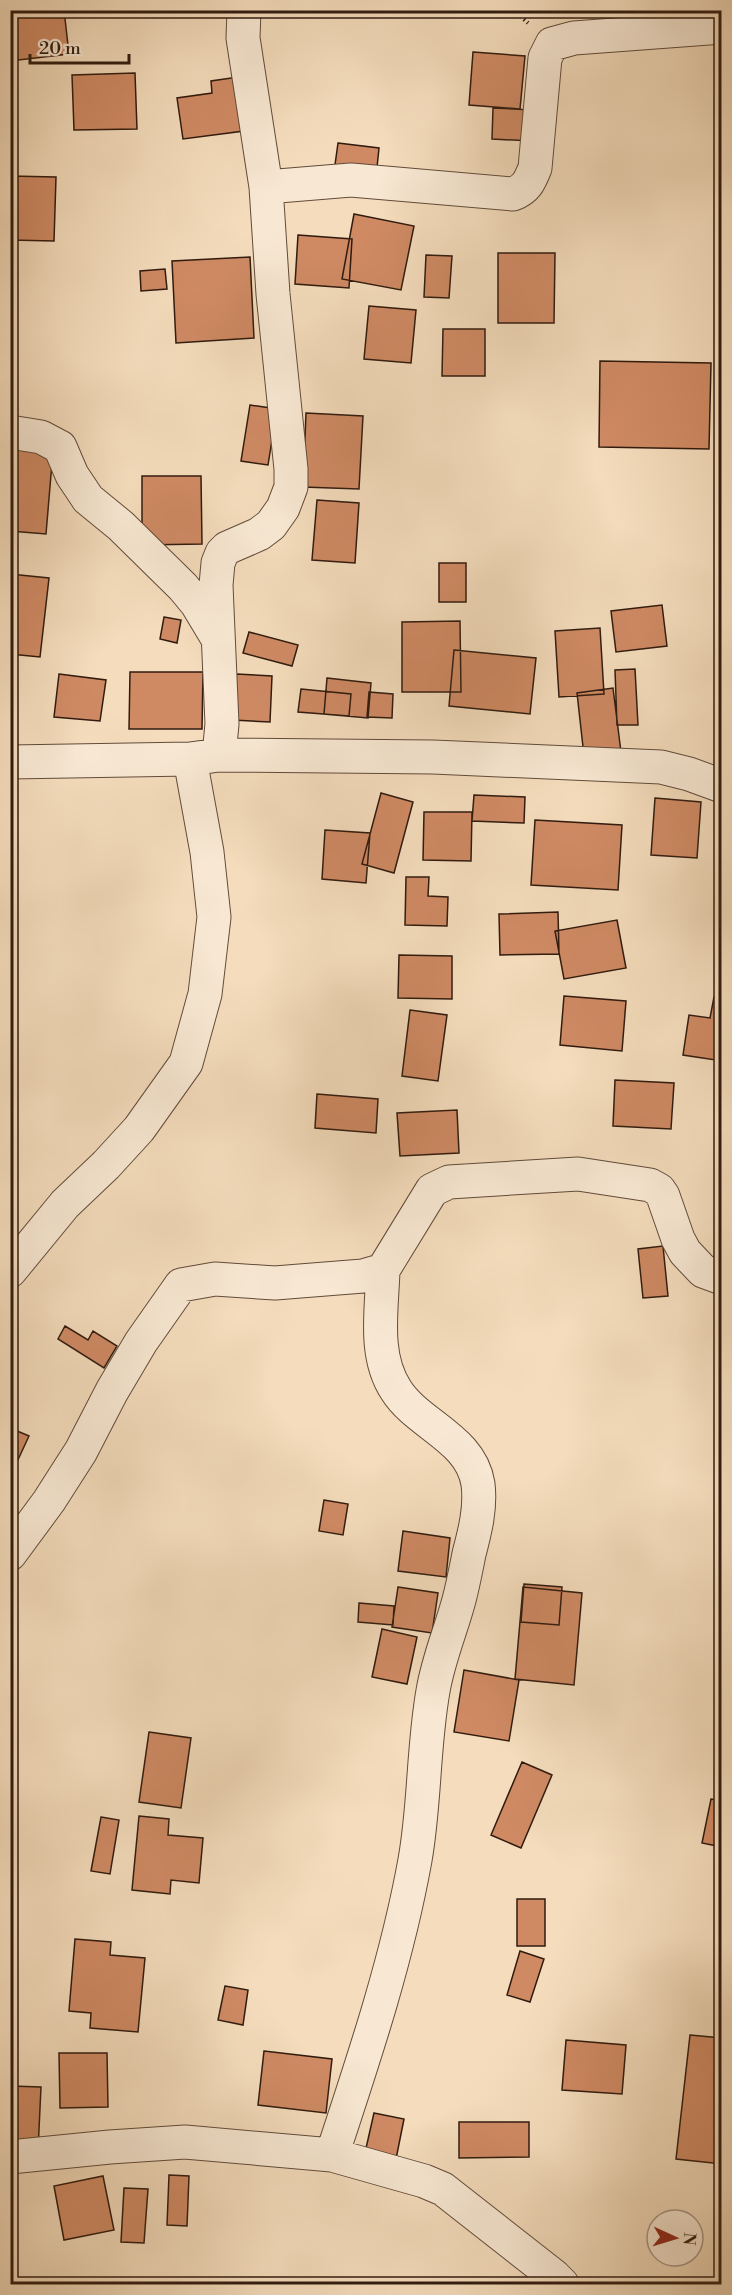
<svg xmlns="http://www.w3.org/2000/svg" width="732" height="2295" font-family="'Libre Bodoni',serif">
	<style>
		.building { fill: #cf8a64; stroke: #301b0f; stroke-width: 1.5 }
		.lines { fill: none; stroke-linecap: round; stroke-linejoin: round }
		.minor-casing { stroke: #614b3a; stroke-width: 35 }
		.path { stroke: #301b0f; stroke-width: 4; stroke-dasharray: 1.5 3; stroke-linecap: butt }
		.minor { stroke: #f8e8d3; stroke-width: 33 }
	</style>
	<rect width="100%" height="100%" fill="#f4dcbc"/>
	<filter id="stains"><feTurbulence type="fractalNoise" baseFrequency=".00333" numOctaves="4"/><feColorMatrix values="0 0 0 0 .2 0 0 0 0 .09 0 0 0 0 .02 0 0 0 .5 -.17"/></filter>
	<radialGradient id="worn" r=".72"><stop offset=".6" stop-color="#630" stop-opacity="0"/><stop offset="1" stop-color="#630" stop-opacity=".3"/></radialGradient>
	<path class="building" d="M 10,10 L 64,10 L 69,54 L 10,61 Z
		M 473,52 L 525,56 L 520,109 L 469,105 Z
		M 135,73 L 137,129 L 74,130 L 72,75 Z
		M 238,77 L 244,131 L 183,139 L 177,98 L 212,93 L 211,81 Z
		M 493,108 L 534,110 L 533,141 L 492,139 Z
		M 338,143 L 379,148 L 376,177 L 334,172 Z
		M 10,176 L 56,177 L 54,241 L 10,240 Z
		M 354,214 L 414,226 L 401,290 L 342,279 Z
		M 298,235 L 352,239 L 349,288 L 295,284 Z
		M 498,253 L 555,253 L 554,323 L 498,323 Z
		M 426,255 L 452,256 L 449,298 L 424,297 Z
		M 250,257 L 254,338 L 176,343 L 172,261 Z
		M 165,269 L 167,289 L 141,291 L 140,271 Z
		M 369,306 L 416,310 L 411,363 L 364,359 Z
		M 443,329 L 485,329 L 485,376 L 442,376 Z
		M 600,361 L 711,363 L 709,449 L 599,447 Z
		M 250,405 L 277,409 L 268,465 L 241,461 Z
		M 306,413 L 363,416 L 359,489 L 303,487 Z
		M 10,448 L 53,451 L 46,534 L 10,531 Z
		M 142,476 L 201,476 L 202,544 L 142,545 Z
		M 317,500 L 359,503 L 355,563 L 312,560 Z
		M 439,563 L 466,563 L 466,602 L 439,602 Z
		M 10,574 L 49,578 L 40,657 L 10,654 Z
		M 662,605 L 667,646 L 616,652 L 611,611 Z
		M 164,617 L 181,620 L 177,643 L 160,639 Z
		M 460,621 L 461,692 L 402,692 L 402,622 Z
		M 600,628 L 604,694 L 559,697 L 555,631 Z
		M 249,632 L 298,645 L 292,666 L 243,653 Z
		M 454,650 L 536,658 L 530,714 L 449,706 Z
		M 635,669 L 638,725 L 617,725 L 615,670 Z
		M 130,672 L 203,672 L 202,729 L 129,729 Z
		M 59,674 L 106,680 L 100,721 L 54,717 Z
		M 236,674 L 272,676 L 270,722 L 233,720 Z
		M 327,678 L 371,683 L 368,718 L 324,714 Z
		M 613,688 L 621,752 L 584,756 L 577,693 Z
		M 301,689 L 351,694 L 349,716 L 298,712 Z
		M 369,692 L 393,694 L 392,718 L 367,717 Z
		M 381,793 L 413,802 L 394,873 L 362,864 Z
		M 474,795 L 525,797 L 524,823 L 472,821 Z
		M 655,798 L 701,802 L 697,858 L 651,855 Z
		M 424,812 L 472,812 L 471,861 L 423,860 Z
		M 535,820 L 622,825 L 618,890 L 531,885 Z
		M 325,830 L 370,833 L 366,883 L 322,879 Z
		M 406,877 L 429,877 L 428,896 L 448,897 L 447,926 L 405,925 Z
		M 558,912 L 559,954 L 500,955 L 499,914 Z
		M 617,920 L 626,968 L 564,979 L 555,931 Z
		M 399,955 L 452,956 L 452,999 L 398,998 Z
		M 564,996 L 626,1001 L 622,1051 L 560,1045 Z
		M 714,997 L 722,999 L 722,1061 L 683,1055 L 689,1015 L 710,1018 Z
		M 410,1010 L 447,1015 L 438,1081 L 402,1076 Z
		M 615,1080 L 674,1083 L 671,1129 L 613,1126 Z
		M 317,1094 L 378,1099 L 376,1133 L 315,1128 Z
		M 457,1110 L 459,1153 L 400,1156 L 397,1113 Z
		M 663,1246 L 668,1296 L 643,1298 L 638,1249 Z
		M 65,1326 L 88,1340 L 93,1331 L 117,1346 L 104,1368 L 58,1339 Z
		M 10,1428 L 29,1436 L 10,1477 Z
		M 324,1500 L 348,1504 L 343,1535 L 319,1531 Z
		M 403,1531 L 450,1538 L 446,1577 L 398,1571 Z
		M 524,1584 L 562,1587 L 559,1625 L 521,1622 Z
		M 398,1587 L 438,1593 L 432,1633 L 392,1627 Z
		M 523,1587 L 582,1593 L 574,1685 L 515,1679 Z
		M 359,1603 L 394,1606 L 393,1625 L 358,1622 Z
		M 382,1629 L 417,1637 L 407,1684 L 372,1677 Z
		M 464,1670 L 519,1680 L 509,1741 L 454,1732 Z
		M 149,1732 L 191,1738 L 181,1808 L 139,1802 Z
		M 522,1762 L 552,1775 L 521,1848 L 491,1835 Z
		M 711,1799 L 722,1801 L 722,1847 L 702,1843 Z
		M 139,1816 L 169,1819 L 168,1835 L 203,1838 L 199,1883 L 171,1880 L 170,1894 L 132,1890 Z
		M 101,1817 L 119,1820 L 110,1874 L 91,1871 Z
		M 517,1899 L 545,1899 L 545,1946 L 517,1946 Z
		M 75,1939 L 111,1942 L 110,1955 L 145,1958 L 138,2032 L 90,2028 L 91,2013 L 69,2011 Z
		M 520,1951 L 544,1959 L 530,2002 L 507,1995 Z
		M 225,1986 L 248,1990 L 243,2025 L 218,2020 Z
		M 690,2035 L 722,2038 L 722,2164 L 676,2159 Z
		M 566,2040 L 626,2045 L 622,2094 L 562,2090 Z
		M 264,2051 L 332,2059 L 326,2113 L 258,2105 Z
		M 59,2053 L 107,2053 L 108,2107 L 60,2108 Z
		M 10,2086 L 41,2087 L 38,2151 L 10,2149 Z
		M 374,2113 L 404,2119 L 395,2164 L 364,2157 Z
		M 459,2122 L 529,2122 L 529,2157 L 459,2158 Z
		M 169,2175 L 189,2176 L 187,2226 L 167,2225 Z
		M 103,2176 L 114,2230 L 64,2240 L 54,2186 Z
		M 124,2188 L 148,2189 L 144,2243 L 121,2242 Z"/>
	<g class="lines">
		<defs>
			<path id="minor" d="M 266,187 L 351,180 L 513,194 C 527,189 530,180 535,168 L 545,58 L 552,44 L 574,38 L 722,27
				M 10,432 L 41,437 L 60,447 L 72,475 L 88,499 L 121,526 L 183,587 L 197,604 L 218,639
				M 219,755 L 222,724 L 216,585 L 218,563 L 222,553 L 227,548 L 259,534 L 271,525 L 283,508 L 291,487 L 291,469 L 273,294 L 266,187 L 243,38 L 244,10
				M 10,762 L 190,759 L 219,755 L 433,757 L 661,767 L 689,774 L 722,786
				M 10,1271 L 65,1204 L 106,1165 L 139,1129 L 186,1063 L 205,994 L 214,917 L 207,852 L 190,759
				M 10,1554 L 49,1501 L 81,1451 L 112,1391 L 141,1342 L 181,1285 L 215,1279 L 275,1283 L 363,1276 L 383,1270 L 432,1190 L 449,1182 L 578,1174 L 650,1185 L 659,1190 L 663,1196 L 678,1239 L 685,1252 L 703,1271 L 722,1278
				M 332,2155 C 364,2058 397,1960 415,1860 C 425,1804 423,1747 433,1691 C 438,1660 451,1630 459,1600 C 463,1585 466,1569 469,1554 C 475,1531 481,1508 478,1484 C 471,1438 418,1425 396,1390 C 373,1355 382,1309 383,1270
				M 10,2157 L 110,2147 L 185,2142 L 332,2155 L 424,2181 L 443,2189 L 554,2276 L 562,2284"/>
		</defs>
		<use href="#minor" class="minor-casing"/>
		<path class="path" d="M 514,10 L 528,23"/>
		<use href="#minor" class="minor"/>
	</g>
	<rect width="732" height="2295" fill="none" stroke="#f4dcbc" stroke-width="36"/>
	<rect x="12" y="12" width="708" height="2271" fill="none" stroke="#301b0f" stroke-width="3"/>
	<rect x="18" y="18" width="696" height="2259" fill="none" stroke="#301b0f" stroke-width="1.5"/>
	<g transform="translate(675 2238) rotate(94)"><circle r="28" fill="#f8e8d3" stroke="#a89685" stroke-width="1.5"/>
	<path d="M0-4.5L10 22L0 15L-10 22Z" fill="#8f2418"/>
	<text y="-9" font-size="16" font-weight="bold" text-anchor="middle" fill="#301b0f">N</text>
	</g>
	<path d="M30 54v9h99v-9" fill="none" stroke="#301b0f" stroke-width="3"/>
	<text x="39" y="54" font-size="18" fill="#301b0f" stroke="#f8e8d3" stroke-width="4.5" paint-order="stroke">20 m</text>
	<rect width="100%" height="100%" filter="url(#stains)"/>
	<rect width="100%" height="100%" fill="url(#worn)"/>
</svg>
